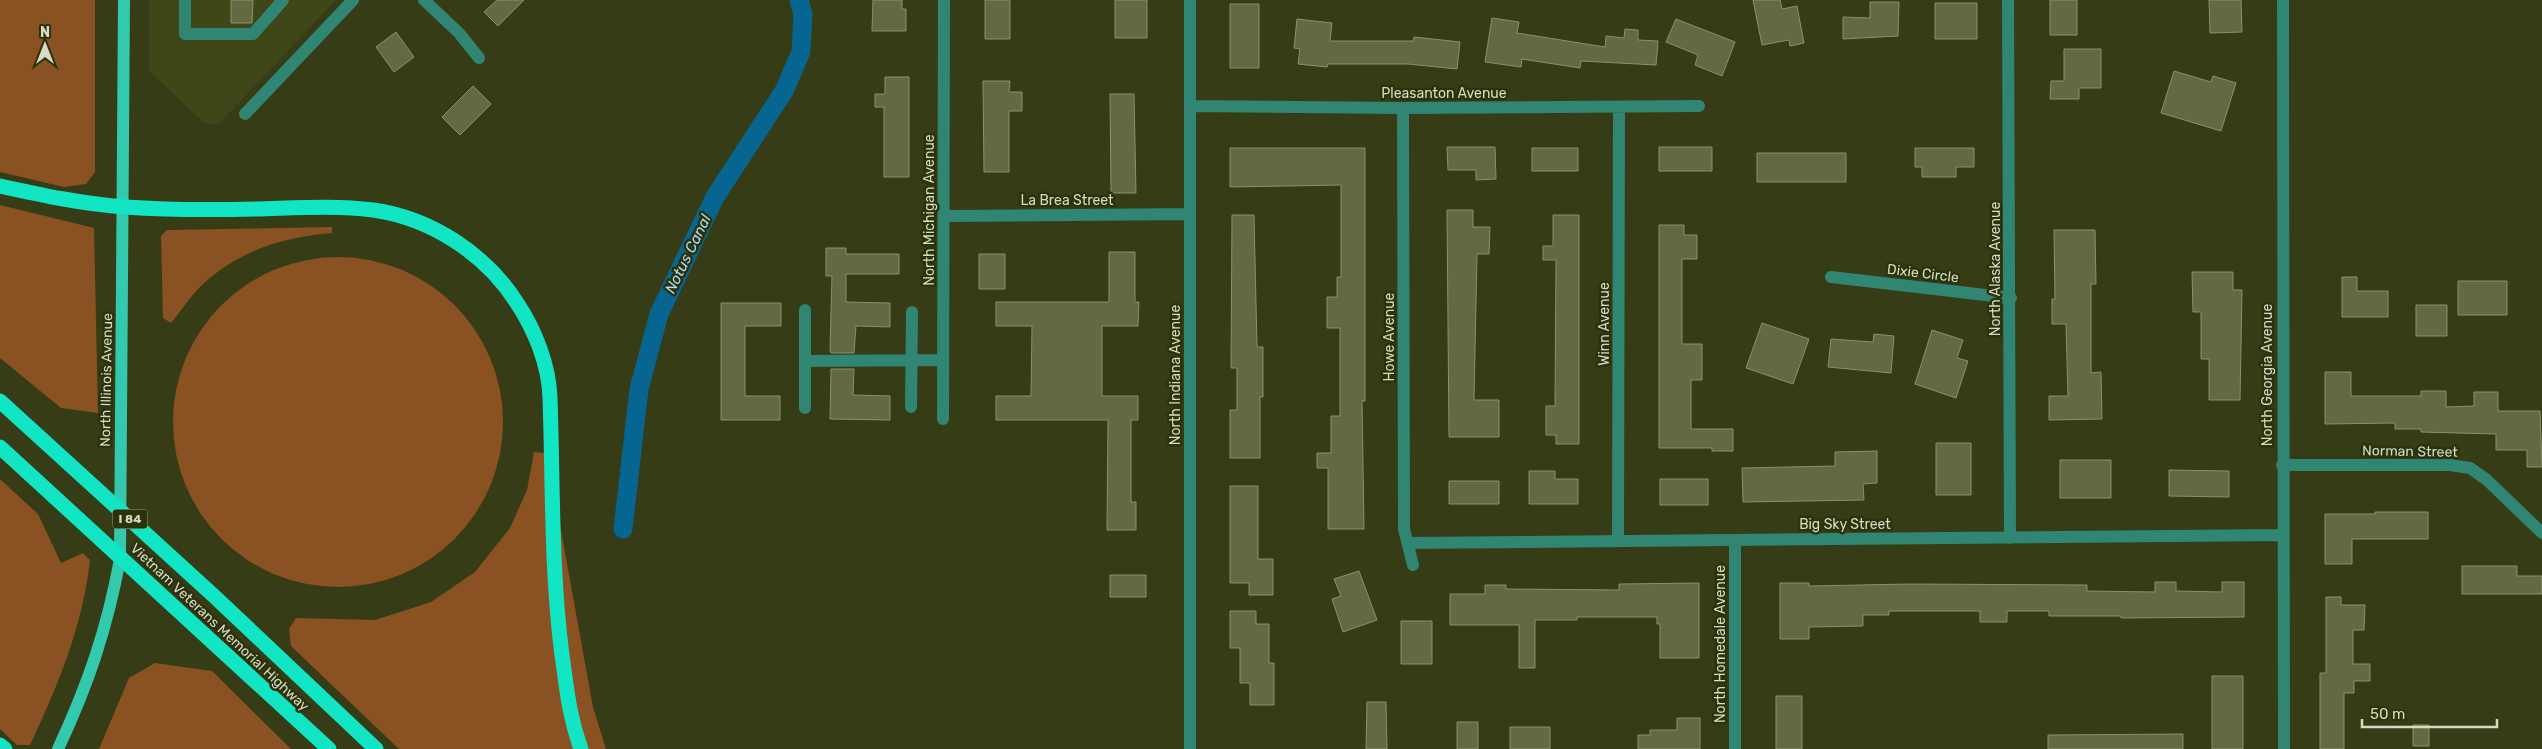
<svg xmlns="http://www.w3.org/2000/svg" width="2542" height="749" font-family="Rubik,sans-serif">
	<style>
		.built { fill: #3f4617 }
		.green { fill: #8a5122 }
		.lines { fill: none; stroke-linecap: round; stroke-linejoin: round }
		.canal { stroke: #066691; stroke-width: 19 }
		.building { fill: #636a42; stroke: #8a9268 }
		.minor { stroke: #308573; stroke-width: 12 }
		.major { stroke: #32c9ad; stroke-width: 12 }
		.highway { stroke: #12e5c4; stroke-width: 15 }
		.labels { text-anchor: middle; stroke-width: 5; stroke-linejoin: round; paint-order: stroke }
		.shield { fill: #2c320a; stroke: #a3a88d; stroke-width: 1 }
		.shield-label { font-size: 12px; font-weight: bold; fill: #d6dbc5 }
		.street-label { font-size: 14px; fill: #d6dbc5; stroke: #2c320a }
		.water-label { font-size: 15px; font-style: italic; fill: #addbf9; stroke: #2c320a }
	</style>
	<rect width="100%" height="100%" fill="#363c15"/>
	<path class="built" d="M 149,0 L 336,0 L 219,124 L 204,123 L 149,71 Z"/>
	<path class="green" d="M 0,0 L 95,0 L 95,172 L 86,184 L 64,187 L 0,172 Z
		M 0,205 L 94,228 L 98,413 L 61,408 L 0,358 Z
		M 332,227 L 332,233 C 283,237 237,251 200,287 C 190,297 181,311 171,323 L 163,318 L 161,236 L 167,230 Z
		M173 422a165 165 0 1 1 330 0a165 165 0 1 1-330 0Z
		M 534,452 L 547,453 L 593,707 L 606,749 L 399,749 L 291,646 L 289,629 L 296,618 L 375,620 L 431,602 L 475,572 L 510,528 L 527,490 Z
		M 0,479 L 38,514 L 61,563 L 83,553 L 90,560 C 83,625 58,686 30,745 L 17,745 L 0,729 Z
		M 155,663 L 212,671 L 291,749 L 99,749 L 129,678 Z"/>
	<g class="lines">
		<path class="canal" d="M 623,529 L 639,389 L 659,314 L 715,197 L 784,91 L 801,52 L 803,14 L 799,0"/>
	</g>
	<path class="building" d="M 231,0 L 253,0 L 252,23 L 231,23 Z
		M 497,0 L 524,0 L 498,26 L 484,12 Z
		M 873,0 L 902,0 L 902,9 L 906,9 L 906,31 L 872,31 Z
		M 985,0 L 1010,0 L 1010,39 L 985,39 Z
		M 1115,0 L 1147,0 L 1147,38 L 1115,38 Z
		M 1753,0 L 1780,0 L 1782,9 L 1797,6 L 1804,43 L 1790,46 L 1789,40 L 1762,45 Z
		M 2050,0 L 2077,0 L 2077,35 L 2050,35 Z
		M 2209,0 L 2241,0 L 2242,32 L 2210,33 Z
		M 1870,2 L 1899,2 L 1898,36 L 1843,39 L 1843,17 L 1870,18 Z
		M 1935,3 L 1977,3 L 1977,39 L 1935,39 Z
		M 1230,4 L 1259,4 L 1259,68 L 1230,68 Z
		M 1492,18 L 1519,22 L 1517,33 L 1605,47 L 1606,36 L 1624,38 L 1625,29 L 1638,30 L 1638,40 L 1658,41 L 1656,65 L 1581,61 L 1580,68 L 1522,59 L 1521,67 L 1485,62 Z
		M 1297,19 L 1332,23 L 1330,41 L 1413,41 L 1414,37 L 1460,42 L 1457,69 L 1408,64 L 1328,64 L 1327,67 L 1298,64 L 1300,49 L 1294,48 Z
		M 1676,19 L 1735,42 L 1722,76 L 1695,65 L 1698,55 L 1666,42 Z
		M 396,32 L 414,57 L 394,72 L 376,47 Z
		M 2064,49 L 2101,49 L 2101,88 L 2079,88 L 2079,99 L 2050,99 L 2051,81 L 2064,81 Z
		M 2174,71 L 2211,82 L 2213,76 L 2236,83 L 2221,131 L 2161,113 Z
		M 885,77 L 909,77 L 909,177 L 884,177 L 884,107 L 875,107 L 875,94 L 885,94 Z
		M 983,81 L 1010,81 L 1009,92 L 1022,92 L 1022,111 L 1009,111 L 1009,172 L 984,172 Z
		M 473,86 L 491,104 L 460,135 L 442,117 Z
		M 1110,94 L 1134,94 L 1136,193 L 1111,193 Z
		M 1447,147 L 1495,147 L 1496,179 L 1476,180 L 1476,170 L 1448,170 Z
		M 1659,147 L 1712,147 L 1712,171 L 1659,171 Z
		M 1230,148 L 1365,148 L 1365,401 L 1362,401 L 1364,529 L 1328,529 L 1328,468 L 1317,468 L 1317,453 L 1331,453 L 1331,416 L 1340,416 L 1340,328 L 1327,328 L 1327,297 L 1337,297 L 1337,277 L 1341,277 L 1341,185 L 1230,187 Z
		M 1532,148 L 1578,148 L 1578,171 L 1532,171 Z
		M 1915,148 L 1974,148 L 1974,167 L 1956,167 L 1956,177 L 1922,177 L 1922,167 L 1915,167 Z
		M 1757,153 L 1846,153 L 1846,182 L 1757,182 Z
		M 1447,210 L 1473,210 L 1473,227 L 1490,227 L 1489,254 L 1477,254 L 1474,400 L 1499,400 L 1499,437 L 1449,437 Z
		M 1232,215 L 1254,215 L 1257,347 L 1263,347 L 1263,397 L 1260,397 L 1260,458 L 1230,458 L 1230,410 L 1237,410 L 1237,368 L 1231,368 Z
		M 1553,215 L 1579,215 L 1579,444 L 1556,444 L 1556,435 L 1546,435 L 1546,406 L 1555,406 L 1556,260 L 1543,260 L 1543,246 L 1553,246 Z
		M 1659,225 L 1684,225 L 1684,235 L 1697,235 L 1697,259 L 1682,259 L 1682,344 L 1702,344 L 1702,380 L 1691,380 L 1691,429 L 1733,429 L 1733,451 L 1712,451 L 1712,448 L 1659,448 Z
		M 2054,230 L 2095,230 L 2096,284 L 2091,284 L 2091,373 L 2101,372 L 2102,419 L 2049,420 L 2049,396 L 2068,396 L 2066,324 L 2052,324 L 2052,299 L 2055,299 Z
		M 826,248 L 846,248 L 846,254 L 899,254 L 899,274 L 846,274 L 846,302 L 890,303 L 890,327 L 856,326 L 854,353 L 831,353 L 830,350 L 832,276 L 826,276 Z
		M 1109,252 L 1135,252 L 1135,302 L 1139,302 L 1138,326 L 1102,326 L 1102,396 L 1138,396 L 1138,420 L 1131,420 L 1131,502 L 1136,502 L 1136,530 L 1107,530 L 1108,420 L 996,420 L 996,396 L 1031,396 L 1032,326 L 996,326 L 996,302 L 1109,302 Z
		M 979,254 L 1005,254 L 1005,289 L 979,289 Z
		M 2192,272 L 2233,272 L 2233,290 L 2242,290 L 2240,400 L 2209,400 L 2209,359 L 2201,359 L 2201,312 L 2193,312 Z
		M 2342,277 L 2357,277 L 2357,291 L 2388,291 L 2388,317 L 2342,317 Z
		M 2458,281 L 2507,281 L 2507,315 L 2458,315 Z
		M 721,303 L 781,303 L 781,326 L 745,326 L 745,396 L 780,396 L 780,420 L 721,420 Z
		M 2416,305 L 2447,305 L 2447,336 L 2416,336 Z
		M 1762,323 L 1809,339 L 1793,384 L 1746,368 Z
		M 1932,330 L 1963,340 L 1957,358 L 1968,361 L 1956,398 L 1915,384 Z
		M 1874,334 L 1894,336 L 1891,373 L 1828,367 L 1831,339 L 1873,342 Z
		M 831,369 L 854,369 L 853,395 L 890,396 L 890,420 L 830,419 Z
		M 2325,372 L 2351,372 L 2351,396 L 2421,396 L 2421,391 L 2446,391 L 2446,407 L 2474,406 L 2474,392 L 2498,392 L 2498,411 L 2540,411 L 2542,467 L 2527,467 L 2527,450 L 2496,450 L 2496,434 L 2421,432 L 2421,429 L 2395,429 L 2395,423 L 2325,424 Z
		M 1936,443 L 1971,443 L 1971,495 L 1936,495 Z
		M 1877,451 L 1877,483 L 1863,484 L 1864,500 L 1743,502 L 1742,468 L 1835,466 L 1835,452 Z
		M 2060,460 L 2111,460 L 2111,498 L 2060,498 Z
		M 2169,470 L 2229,471 L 2229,497 L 2169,496 Z
		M 1529,471 L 1555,471 L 1555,479 L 1578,479 L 1578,504 L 1529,504 Z
		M 1660,479 L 1708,479 L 1708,505 L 1660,505 Z
		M 1449,481 L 1499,481 L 1499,504 L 1449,504 Z
		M 1230,486 L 1258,486 L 1258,559 L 1273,559 L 1273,595 L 1249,595 L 1249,583 L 1230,583 Z
		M 2375,512 L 2428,512 L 2428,539 L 2352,539 L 2352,564 L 2325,564 L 2325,514 L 2375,514 Z
		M 2462,566 L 2517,566 L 2517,576 L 2542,576 L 2542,594 L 2462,594 Z
		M 1359,571 L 1377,620 L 1343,632 L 1332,599 L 1341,596 L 1334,579 Z
		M 1110,575 L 1146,575 L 1146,597 L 1110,597 Z
		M 2155,582 L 2176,582 L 2176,591 L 2222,592 L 2222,582 L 2244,582 L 2244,617 L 2121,618 L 2121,616 L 2049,616 L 2049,611 L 2007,611 L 2007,622 L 1980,622 L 1980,611 L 1889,611 L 1889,615 L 1863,615 L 1863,626 L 1809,627 L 1809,639 L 1780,639 L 1780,583 L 1809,583 L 1809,586 L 1910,584 L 2087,585 L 2087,591 L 2155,592 Z
		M 1699,583 L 1699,658 L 1660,658 L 1660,624 L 1657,624 L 1657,617 L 1577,617 L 1577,620 L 1535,620 L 1535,668 L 1519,668 L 1519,625 L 1450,625 L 1450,594 L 1485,594 L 1485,585 L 1506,585 L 1506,589 L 1619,590 L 1619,584 Z
		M 2326,597 L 2341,597 L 2341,605 L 2365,605 L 2364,630 L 2353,630 L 2353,664 L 2370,664 L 2370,681 L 2354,681 L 2354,693 L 2344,693 L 2344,749 L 2320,749 L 2320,673 L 2326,673 Z
		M 1230,611 L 1256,611 L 1256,624 L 1269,624 L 1269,663 L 1274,663 L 1274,705 L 1250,705 L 1250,683 L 1240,683 L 1240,648 L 1230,648 Z
		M 1401,621 L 1432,621 L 1432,664 L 1401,664 Z
		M 2212,676 L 2243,676 L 2243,749 L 2212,749 Z
		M 1776,696 L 1802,696 L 1802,749 L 1776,749 Z
		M 1367,702 L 1386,702 L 1387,749 L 1366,749 Z
		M 1677,718 L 1700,718 L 1700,749 L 1638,749 L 1638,735 L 1650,735 L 1650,730 L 1677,730 Z
		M 1457,722 L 1478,722 L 1478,749 L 1457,749 Z
		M 2413,725 L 2429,725 L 2429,746 L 2413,746 Z
		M 1510,727 L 1550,727 L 1550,749 L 1510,749 Z
		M 2183,734 L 2183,749 L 2048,749 L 2048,735 Z"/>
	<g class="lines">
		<path class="minor" d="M 185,0 L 185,34 L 253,34 L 283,0
			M 424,0 L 459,33 L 479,58
			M 1190,0 L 1190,749
			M 2008,0 L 2010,538
			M 2283,0 L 2284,749
			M 1190,106 L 1403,108 L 1699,106
			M 1403,108 L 1404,529 L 1413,565
			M 245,114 L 353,0
			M 944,216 L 1190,214
			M 1831,277 L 2011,298
			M 805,310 L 805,408
			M 805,361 L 943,360
			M 911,407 L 912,312
			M 943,419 L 944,0
			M 2282,465 L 2450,465 L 2470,468 L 2487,480 L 2542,533
			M 1735,540 L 1735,749
			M 1618,541 L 1619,107
			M 1408,543 L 2282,535"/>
		<path class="major" d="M 58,749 C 88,685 107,629 120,559 L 124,0"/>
		<path class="highway" d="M 0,186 C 41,195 83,204 125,207 C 168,210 213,210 256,209 C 295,208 335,205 373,210 C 431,218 486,254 517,303 C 535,330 549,365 550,398 C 553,484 551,570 562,655 C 567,690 569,716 581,749
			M 0,401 L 214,596 L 376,749
			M 0,447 L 329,749
			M 0,745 L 5,749"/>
	</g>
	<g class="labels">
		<rect class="shield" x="112.5" y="509.5" width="35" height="19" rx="4"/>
		<g class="shield-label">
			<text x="130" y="523">I 84</text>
		</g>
		<g class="street-label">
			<text x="1444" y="98">Pleasanton Avenue</text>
			<text x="1067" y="205">La Brea Street</text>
			<text transform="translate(929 210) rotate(-90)" y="5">North Michigan Avenue</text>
			<text transform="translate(1995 269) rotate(-90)" y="5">North Alaska Avenue</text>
			<text transform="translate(1923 273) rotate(7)" y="5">Dixie Circle</text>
			<text transform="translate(1604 324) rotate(-90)" y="5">Winn Avenue</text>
			<text transform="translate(1389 337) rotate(-90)" y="5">Howe Avenue</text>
			<text transform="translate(1175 375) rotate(-90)" y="5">North Indiana Avenue</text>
			<text transform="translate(2267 375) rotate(-90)" y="5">North Georgia Avenue</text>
			<text transform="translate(106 380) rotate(-89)" y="5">North Illinois Avenue</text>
			<text transform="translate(2410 451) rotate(1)" y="5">Norman Street</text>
			<text x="1845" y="529">Big Sky Street</text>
			<text transform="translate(220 627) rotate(43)" y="5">Vietnam Veterans Memorial Highway</text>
			<text transform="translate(1720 644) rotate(-90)" y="5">North Homedale Avenue</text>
		</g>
		<g class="water-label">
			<text transform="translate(688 254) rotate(-64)" y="5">Notus Canal</text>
		</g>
	</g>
	<g transform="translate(45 45)" stroke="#2c320a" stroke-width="4" paint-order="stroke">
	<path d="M0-4L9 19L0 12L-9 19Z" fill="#d6dbc5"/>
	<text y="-8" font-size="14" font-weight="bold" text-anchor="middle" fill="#d6dbc5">N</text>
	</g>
	<path d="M2362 719v8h135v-8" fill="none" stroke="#d6dbc5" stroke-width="2.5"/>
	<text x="2370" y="719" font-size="15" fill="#d6dbc5" stroke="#2c320a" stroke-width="4" paint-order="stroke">50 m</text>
</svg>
